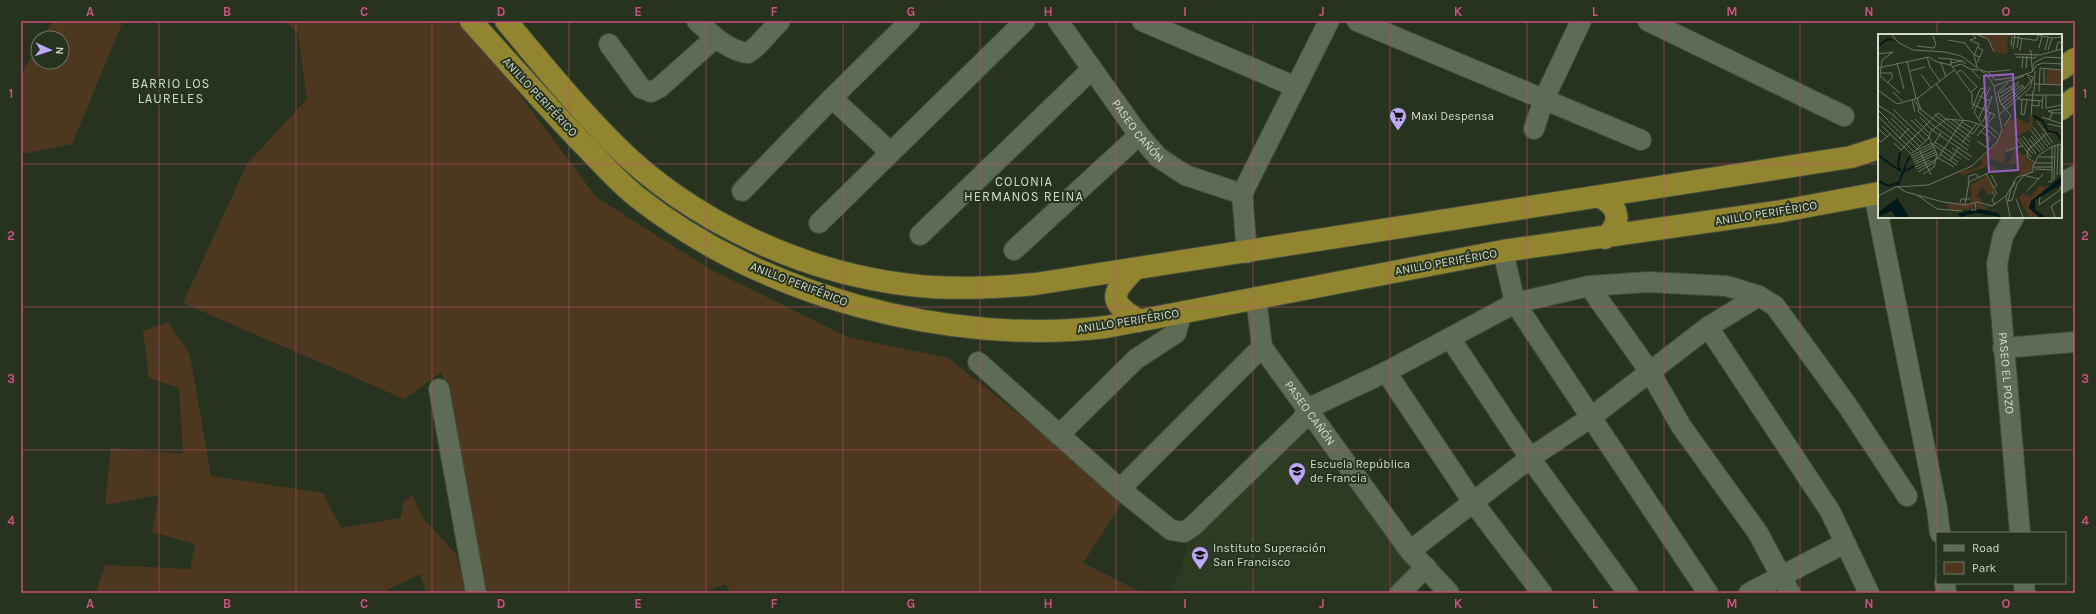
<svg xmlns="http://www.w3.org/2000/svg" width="2096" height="614" font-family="Karla,sans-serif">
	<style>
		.built { fill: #2c3b21 }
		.green { fill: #4d381f }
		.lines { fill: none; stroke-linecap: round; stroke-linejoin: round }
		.minor-casing { stroke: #434d3c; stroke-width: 22 }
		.highway-casing { stroke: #434d3c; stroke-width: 24 }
		.minor { stroke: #5e6b55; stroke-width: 20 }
		.highway { stroke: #928530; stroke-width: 22 }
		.grid { fill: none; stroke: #c7527e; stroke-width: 1; stroke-opacity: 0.55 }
		.labels { text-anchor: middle; stroke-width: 4; stroke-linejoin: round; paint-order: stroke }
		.street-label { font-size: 12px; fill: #d3dbcf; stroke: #27331f }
		.poi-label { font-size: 12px; fill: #d3dbcf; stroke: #27331f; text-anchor: start }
		.neighbourhood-label { font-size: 13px; letter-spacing: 1px; fill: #d3dbcf; stroke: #27331f }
		.inset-river { fill: none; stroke: #02191a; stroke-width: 2 }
		.inset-road { fill: none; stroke: #6c7665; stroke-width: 1 }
		.view { fill: #9560c4; fill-opacity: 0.15; stroke: #9560c4; stroke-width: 2 }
		.inset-edge { fill: none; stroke: #d3dbcf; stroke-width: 2 }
		.neatline { fill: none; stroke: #c7527e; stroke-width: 1.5 }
		.grid-label { font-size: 13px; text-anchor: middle; font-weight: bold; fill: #c7527e }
	</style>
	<rect width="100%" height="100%" fill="#27331f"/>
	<path class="built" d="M 1304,427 L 1417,571 L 1393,593 L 1171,593 L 1188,547 L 1184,544 Z"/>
	<path class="green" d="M 53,21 L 123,21 L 72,144 L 21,154 L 21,75 L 38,46 L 38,62 L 62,62 L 62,38 L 43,38 Z
		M 284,21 L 457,21 L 514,87 L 596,197 L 708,268 L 847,337 L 948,358 L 1125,498 L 1083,563 L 1143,593 L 730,593 L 726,584 L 700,593 L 487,593 L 442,372 L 404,399 L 183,303 L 247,164 L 307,99 L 298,33 Z
		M 168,322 L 190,355 L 211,476 L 323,493 L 341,528 L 401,518 L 404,501 L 412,495 L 424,519 L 456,554 L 466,593 L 426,593 L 420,574 L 381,593 L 96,593 L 105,565 L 190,569 L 195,544 L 152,532 L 159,495 L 105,505 L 111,448 L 183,454 L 179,388 L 149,378 L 143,331 Z"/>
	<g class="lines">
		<defs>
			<g id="minor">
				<path d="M 697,21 C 711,34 728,51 748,53 L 757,46 L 780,21"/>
				<path id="s1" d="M 1058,21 L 1139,135 L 1158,157 L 1185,175 L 1242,194"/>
				<path d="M 1142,21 L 1296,87"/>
				<path d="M 1357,21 L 1641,140"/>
				<path d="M 1648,21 L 1844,116"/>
				<path d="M 609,44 L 641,88 L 651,92 L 659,88 L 715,38"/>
				<path d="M 832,98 L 890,152"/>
				<path d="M 1534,129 L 1544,99 L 1581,21"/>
				<path d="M 2061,183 L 2075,176"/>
				<path d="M 742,191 L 832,98 L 910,21"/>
				<path d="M 1242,194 L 1329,21"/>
				<path d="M 1242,194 L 1247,253"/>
				<path d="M 1874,194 L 1937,509 L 1940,533"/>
				<path id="s2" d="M 2014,217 L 2003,236 L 1997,264 L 2020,533"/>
				<path d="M 819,223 L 1025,21"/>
				<path d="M 920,235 L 1091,70"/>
				<path d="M 1014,250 L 1139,135"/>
				<path d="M 1503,251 L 1515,303 L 1708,593"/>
				<path d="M 1589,286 L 1650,372 L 1681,426 L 1758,533 L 1790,593"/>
				<path id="s3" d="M 1256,297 L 1262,347 L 1410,551 L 1449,593"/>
				<path d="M 1708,327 L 1830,511 L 1869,593"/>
				<path d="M 1450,338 L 1530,458 L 1628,593"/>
				<path d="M 2003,348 L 2075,342"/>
				<path d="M 978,362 L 1120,489 L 1171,530 L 1184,532 L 1193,526 L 1302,420 L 1307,409 L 1386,372 L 1515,303 L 1589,286 L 1648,282 L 1727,286 L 1759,296 L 1775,306 L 1847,405 L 1907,496"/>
				<path d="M 1386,372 L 1473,502 L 1542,593"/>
				<path d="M 439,389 L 476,593"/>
				<path d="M 1059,435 L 1136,359 L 1176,333 L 1182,312"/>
				<path d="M 1120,489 L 1262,347"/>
				<path d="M 1410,551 L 1530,458 L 1590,418 L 1708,327 L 1759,296"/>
				<path d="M 1945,583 L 1946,593"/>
				<path d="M 2024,583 L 2025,593"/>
				<path d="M 1400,593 L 1426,567"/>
				<path d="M 1749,593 L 1845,543"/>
			</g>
			<path id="highway" d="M 471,21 C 508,62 544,103 581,142 C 599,160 617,181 637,197 C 762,296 948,346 1106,327 L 1503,251 L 1782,211 L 1879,193
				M 506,21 C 541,63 576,106 615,145 C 691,221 804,273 910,285 C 951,290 993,288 1035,284 L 1851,157 L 1879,148
				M 2061,69 L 2075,59
				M 2061,109 L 2075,98
				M 1600,197 C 1620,207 1622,223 1605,238
				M 1133,271 C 1109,296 1110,302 1139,321"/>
		</defs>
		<use href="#minor" class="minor-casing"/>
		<use href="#highway" class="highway-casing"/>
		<use href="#minor" class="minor"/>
		<use href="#highway" class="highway"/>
	</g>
	<path class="grid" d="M 159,21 L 159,593M 296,21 L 296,593M 432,21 L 432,593M 569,21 L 569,593M 706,21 L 706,593M 843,21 L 843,593M 980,21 L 980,593M 1116,21 L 1116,593M 1253,21 L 1253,593M 1390,21 L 1390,593M 1527,21 L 1527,593M 1664,21 L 1664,593M 1800,21 L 1800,593M 1937,21 L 1937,35M 21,164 L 1879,164M 2061,164 L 2075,164M 1937,217 L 1937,533M 21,307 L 2075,307M 21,450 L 2075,450M 1937,583 L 1937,593"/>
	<defs>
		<symbol id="supermarket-pin" viewBox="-11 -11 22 30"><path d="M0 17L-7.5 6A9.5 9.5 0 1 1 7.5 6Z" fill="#bda9f5" stroke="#27331f"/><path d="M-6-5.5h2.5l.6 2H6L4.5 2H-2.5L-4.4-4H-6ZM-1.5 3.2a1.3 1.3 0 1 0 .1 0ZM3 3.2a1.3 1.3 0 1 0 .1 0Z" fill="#111"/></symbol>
		<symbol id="school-pin" viewBox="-11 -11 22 30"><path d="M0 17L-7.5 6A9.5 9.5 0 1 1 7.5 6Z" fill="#bda9f5" stroke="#27331f"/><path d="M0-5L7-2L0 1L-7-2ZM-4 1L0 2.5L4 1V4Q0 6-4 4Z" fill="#111"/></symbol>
	</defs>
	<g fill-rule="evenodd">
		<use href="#supermarket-pin" x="1388" y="106" width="20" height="27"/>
		<use href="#school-pin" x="1287" y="461" width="20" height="27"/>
		<use href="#school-pin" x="1190" y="545" width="20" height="27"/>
	</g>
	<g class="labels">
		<g class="street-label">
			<text transform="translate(540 97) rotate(47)" y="4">ANILLO PERIFÉRICO</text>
			<text dy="4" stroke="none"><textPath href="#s1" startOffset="136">PASEO CAÑÓN</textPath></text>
			<text transform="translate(1766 213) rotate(-9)" y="4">ANILLO PERIFÉRICO</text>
			<text transform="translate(1446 262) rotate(-10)" y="4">ANILLO PERIFÉRICO</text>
			<text transform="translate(799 284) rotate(21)" y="4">ANILLO PERIFÉRICO</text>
			<text transform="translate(1128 321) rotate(-9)" y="4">ANILLO PERIFÉRICO</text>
			<text dy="4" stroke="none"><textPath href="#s2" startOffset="160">PASEO EL POZO</textPath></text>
			<text dy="4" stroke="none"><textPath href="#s3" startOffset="132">PASEO CAÑÓN</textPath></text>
		</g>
		<g class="poi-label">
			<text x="1411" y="120">Maxi Despensa</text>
			<text x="1310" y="468">Escuela República<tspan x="1310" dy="14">de Francia</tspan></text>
			<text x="1213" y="552">Instituto Superación<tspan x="1213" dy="14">San Francisco</tspan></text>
		</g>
		<g class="neighbourhood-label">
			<text x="171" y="88">BARRIO LOS<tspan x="171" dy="15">LAURELES</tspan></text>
			<text x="1024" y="186">COLONIA<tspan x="1024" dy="15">HERMANOS REINA</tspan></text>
		</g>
	</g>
	<g transform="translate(1878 34)">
		<rect width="184" height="184" fill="#27331f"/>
		<path d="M 101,1 L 134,1 L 130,4 L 129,20 L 117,18 L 111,5 ZM 169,35 L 184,36 L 184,51 L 168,50 ZM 136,83 L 149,89 L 152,89 L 151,83 L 155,83 L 154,95 L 137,103 L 139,114 L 128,117 L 125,129 L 112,124 L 108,130 L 118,134 L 119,139 L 108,133 L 83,142 L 82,138 L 96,135 L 105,130 L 103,125 L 114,114 L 132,85 L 135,87 ZM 160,84 L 167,86 L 171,95 L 181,99 L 184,106 L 175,98 L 174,102 L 166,95 L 168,92 ZM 141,114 L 144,121 L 148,121 L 148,125 L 156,129 L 154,138 L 142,141 L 137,128 L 134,132 L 132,129 L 126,129 L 133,127 L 136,116 L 138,115 L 138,119 L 142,119 ZM 108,142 L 116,155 L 113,157 L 115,160 L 110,161 L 105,152 L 98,163 L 103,164 L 103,169 L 93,169 L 93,151 ZM 175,150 L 178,151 L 165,157 L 152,170 L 162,183 L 151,183 L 141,164 L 144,159 L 152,163 L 161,152 L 168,153 ZM 100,169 L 109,173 L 108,178 L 97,172 L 93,175 L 76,177 L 72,176 L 69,170 Z" fill="#4d381f"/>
		<path d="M 184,142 L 184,149 L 181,152 L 157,166 L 157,176 L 168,183 L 161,183 L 151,174 L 153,167 ZM 19,164 L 31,183 L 18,183 L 13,177 L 0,183 L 0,179 ZM 102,175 L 120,179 L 123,183 L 98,179 L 82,183 L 80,179 Z" fill="#02191a"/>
		<path class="inset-river" d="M 0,12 L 10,5 L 14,6M 155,82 L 165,87 L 170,97 L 179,99 L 183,106M 22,118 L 20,132 L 23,137M 0,121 L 22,137M 24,139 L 36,132M 0,147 L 11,152 L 20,149M 20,151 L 31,123"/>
		<path class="inset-road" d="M 95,1 L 98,4 L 92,6 L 101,10 L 96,21 L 99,33M 100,1 L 110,5 L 116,18M 70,6 L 87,9M 86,8 L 96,21 L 102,23M 39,12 L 56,14 L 58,10 L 55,2M 133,12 L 134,3 L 155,6 L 159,6 L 160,1 L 174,4 L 184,3M 99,13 L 105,16 L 99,29M 139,14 L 141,1M 161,14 L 164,2M 135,15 L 137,1M 151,16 L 153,17 L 154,34M 167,16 L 170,4M 170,16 L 174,4M 178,16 L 180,8 L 184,9M 142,17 L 144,4M 0,20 L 15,18 L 4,26 L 2,42M 136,20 L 162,21 L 184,15M 49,23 L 52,33 L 62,47M 138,23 L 157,24 L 158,21M 60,24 L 73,25M 29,27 L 38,64M 19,29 L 26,55M 63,29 L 68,43M 73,29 L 84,27 L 88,30M 73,31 L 73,25 L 84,27M 74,33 L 83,30 L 92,35 L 100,36M 0,34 L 51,23 L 59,28 L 73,31 L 94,60M 144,34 L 145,22M 148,34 L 149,22M 94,36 L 102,45M 103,36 L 110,38 L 117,46 L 139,43 L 154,38 L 156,29 L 167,23 L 184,24M 32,37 L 47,33M 110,38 L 132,36M 154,38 L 159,31 L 165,29 L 184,30M 3,39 L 14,39 L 14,44 L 9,49M 78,39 L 83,36 L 99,53 L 93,58M 43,40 L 53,54M 2,42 L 22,59M 114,42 L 133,40M 58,50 L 85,86M 157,50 L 184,51M 166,51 L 166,35M 116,52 L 146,42M 132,52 L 141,65 L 164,67M 0,56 L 19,70 L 40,64 L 76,36M 15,58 L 24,67M 156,58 L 157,37M 161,58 L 162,34 L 184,36M 122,59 L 141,48M 94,60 L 94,70 L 117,81M 147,61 L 184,61M 168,61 L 168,74 L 184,71M 101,62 L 113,67M 103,63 L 96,78 L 104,90M 39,64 L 43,76M 121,64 L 141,50M 36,65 L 41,74 L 91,112M 107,65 L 112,53M 144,65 L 143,80 L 146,81 L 149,66M 34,66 L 37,78M 121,68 L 144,51 L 147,55M 0,71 L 14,80 L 44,109M 123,71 L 145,53M 153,71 L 161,72 L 161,67M 41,74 L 40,77 L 57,93 L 90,116M 125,74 L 149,52 L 153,46 L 150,43M 15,75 L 48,107M 94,75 L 102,55 L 107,54 L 103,63M 164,75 L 165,61M 0,76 L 10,86M 175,79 L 170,77 L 184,75M 56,80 L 92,108M 122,80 L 152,54 L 155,43 L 149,41M 0,82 L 36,118M 153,82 L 155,57M 42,83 L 54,96 L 94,123M 164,83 L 184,90M 13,84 L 41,112M 101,84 L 109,66M 37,85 L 51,99M 73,85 L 95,100 L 102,90M 33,86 L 51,103 L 59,120 L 56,133 L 45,140M 171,86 L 174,79 L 184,79M 10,87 L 39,115M 159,87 L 175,109M 84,88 L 95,95M 105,88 L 114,62M 108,90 L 112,78M 109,90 L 120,100M 170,90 L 184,93M 4,92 L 33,120 L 50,105 L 53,97 L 68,85 L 91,87 L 106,92M 106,92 L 118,104M 126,92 L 133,82 L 122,68 L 120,58 L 130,49M 155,93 L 170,113M 0,94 L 9,103M 153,96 L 167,115M 102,97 L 112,104 L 109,109M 164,99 L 172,111M 169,99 L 150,116 L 149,123 L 157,129 L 174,129M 99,102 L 117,81M 145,102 L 158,120M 153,102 L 165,117M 139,104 L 153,123M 142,104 L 155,120M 0,105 L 3,108 L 12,100M 21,105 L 31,94M 151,105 L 162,118M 99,107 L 111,115M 57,108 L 83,125M 16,109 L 23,116 L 60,79 L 93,104M 84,109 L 99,89M 56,111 L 80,128M 74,114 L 91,126M 39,116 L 54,109M 42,117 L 53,141M 128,117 L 144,112M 62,120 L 79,131M 33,122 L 55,111 L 63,99M 161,123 L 176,123M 34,124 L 56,113M 60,124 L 76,133M 35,126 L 57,116M 72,127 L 81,113M 36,128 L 58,118M 37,130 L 59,120M 37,133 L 52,126M 155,133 L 174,133M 39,135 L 59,125 L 85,86M 157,135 L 175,136M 40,138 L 57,128M 108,139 L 119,160M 113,141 L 119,151 L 116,153M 145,141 L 161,145M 179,141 L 180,111M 182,141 L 183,110M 176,146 L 177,112M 135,148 L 137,149 L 133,155 L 130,167 L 134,166 L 139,150 L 146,141M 170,148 L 174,147 L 174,112M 90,149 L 91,142 L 98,140 L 100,143M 20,153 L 28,158 L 65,168 L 88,171 L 99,168 L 114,172 L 128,162 L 139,143 L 155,138 L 155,132 L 161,121 L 175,112 L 184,110M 114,157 L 117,162 L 114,166 L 117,171M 149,157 L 165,140M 39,161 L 59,175 L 84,177M 0,162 L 18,153 L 50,151 L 94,132 L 119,108 L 124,96 L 116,52 L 109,41 L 83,22 L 67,18 L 35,16 L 21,9 L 14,1M 128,162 L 132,183M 162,163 L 161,171 L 182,156 L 184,150M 138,165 L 145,183M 82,169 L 83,165 L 92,165M 87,170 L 91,148 L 112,138M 93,176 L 98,176 L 97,168M 177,183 L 173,172 L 184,165"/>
		<path class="view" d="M 135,40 L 140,136 L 111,138 L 106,42 Z"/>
		<rect width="184" height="184" class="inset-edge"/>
	</g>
	<rect width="2096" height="614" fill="none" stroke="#27331f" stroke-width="44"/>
	<rect x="1936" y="532" width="130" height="52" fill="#27331f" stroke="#6c7665"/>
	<rect x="1944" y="545" width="20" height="6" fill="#5e6b55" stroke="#6c7665"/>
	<text x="1972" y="552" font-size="12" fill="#d3dbcf">Road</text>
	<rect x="1944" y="562" width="20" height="12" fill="#4d381f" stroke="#6c7665"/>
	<text x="1972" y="572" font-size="12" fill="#d3dbcf">Park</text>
	<g transform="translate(50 50) rotate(93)"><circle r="19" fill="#27331f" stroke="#6c7665"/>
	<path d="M0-3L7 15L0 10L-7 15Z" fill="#bda9f5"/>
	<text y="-6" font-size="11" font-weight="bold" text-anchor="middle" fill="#d3dbcf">N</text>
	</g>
	<rect x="22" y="22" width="2052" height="570" class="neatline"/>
	<g class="grid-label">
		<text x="90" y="16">A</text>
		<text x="227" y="16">B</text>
		<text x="364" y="16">C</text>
		<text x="501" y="16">D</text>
		<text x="638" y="16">E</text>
		<text x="774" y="16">F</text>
		<text x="911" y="16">G</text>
		<text x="1048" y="16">H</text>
		<text x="1185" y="16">I</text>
		<text x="1322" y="16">J</text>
		<text x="1458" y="16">K</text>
		<text x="1595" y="16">L</text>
		<text x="1732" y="16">M</text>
		<text x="1869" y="16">N</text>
		<text x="2006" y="16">O</text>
		<text x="11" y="98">1</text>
		<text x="2085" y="98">1</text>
		<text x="11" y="240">2</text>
		<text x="2085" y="240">2</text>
		<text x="11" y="383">3</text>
		<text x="2085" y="383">3</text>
		<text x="11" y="525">4</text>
		<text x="2085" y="525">4</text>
		<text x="90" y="608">A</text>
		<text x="227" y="608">B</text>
		<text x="364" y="608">C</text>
		<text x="501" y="608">D</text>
		<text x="638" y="608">E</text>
		<text x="774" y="608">F</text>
		<text x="911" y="608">G</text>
		<text x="1048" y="608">H</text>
		<text x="1185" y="608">I</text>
		<text x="1322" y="608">J</text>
		<text x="1458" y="608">K</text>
		<text x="1595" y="608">L</text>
		<text x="1732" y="608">M</text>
		<text x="1869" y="608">N</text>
		<text x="2006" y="608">O</text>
	</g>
</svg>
